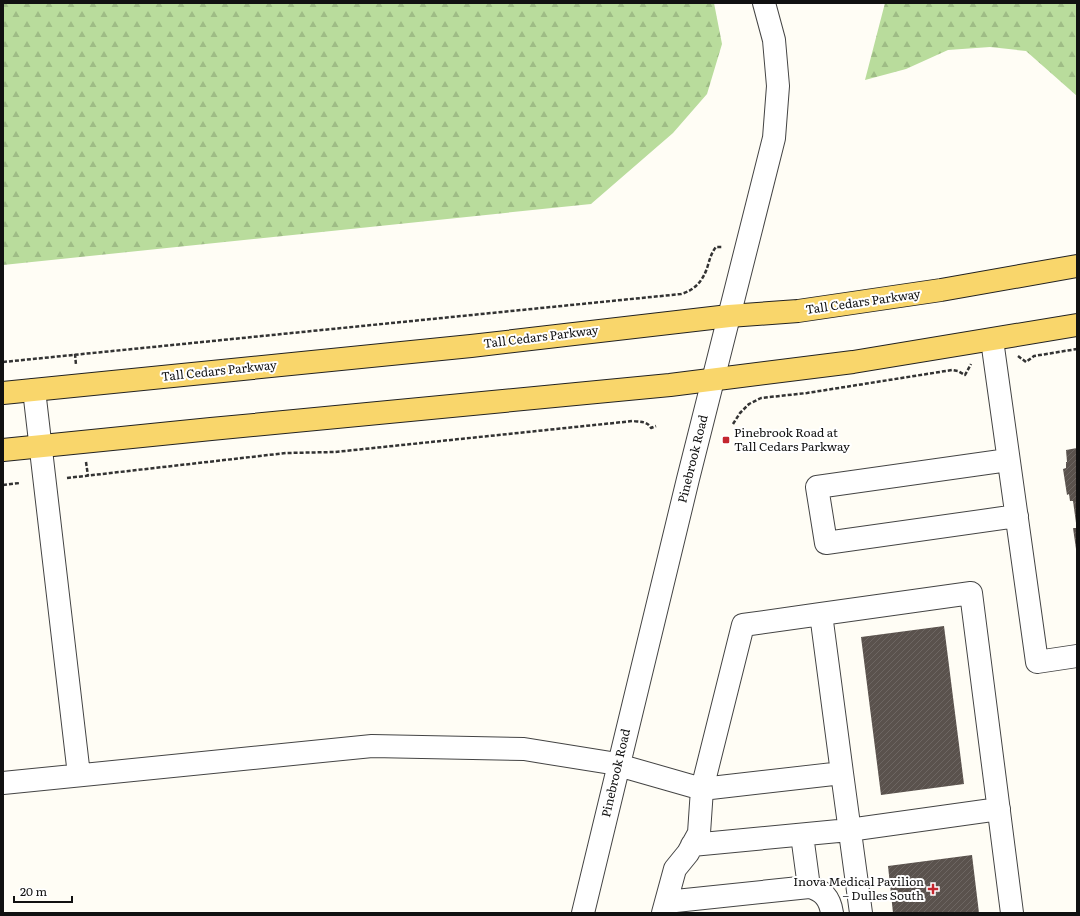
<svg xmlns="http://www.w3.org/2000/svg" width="1080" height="916" font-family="Literata,serif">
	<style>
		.forest { fill: url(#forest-firs) }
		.building { fill: url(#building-hatch) }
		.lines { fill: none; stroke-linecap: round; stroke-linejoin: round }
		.minor-casing { stroke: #444; stroke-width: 24 }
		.major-casing { stroke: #222; stroke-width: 24 }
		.path { stroke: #333; stroke-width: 2.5; stroke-dasharray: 4 2; stroke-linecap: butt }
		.minor { stroke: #fff; stroke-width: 22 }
		.major { stroke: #f9d66b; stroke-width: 22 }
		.poi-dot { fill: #c4262e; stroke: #fff; stroke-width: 1.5 }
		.labels { text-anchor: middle; stroke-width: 4; stroke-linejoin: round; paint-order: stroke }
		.street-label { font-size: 12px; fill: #111; stroke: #fff }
		.poi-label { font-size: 12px; fill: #111; stroke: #fff; text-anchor: start }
	</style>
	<defs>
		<pattern id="forest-firs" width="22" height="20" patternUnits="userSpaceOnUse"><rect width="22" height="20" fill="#b9dc9c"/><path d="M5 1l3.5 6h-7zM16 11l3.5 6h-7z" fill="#9ebc85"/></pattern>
		<pattern id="building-hatch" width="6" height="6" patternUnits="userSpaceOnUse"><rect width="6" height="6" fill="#5a524d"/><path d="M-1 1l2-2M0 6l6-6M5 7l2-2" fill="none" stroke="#6d6662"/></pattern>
	</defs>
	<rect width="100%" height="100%" fill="#fffdf5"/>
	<path class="forest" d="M 3,3 L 714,3 L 722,44 L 707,94 L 673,133 L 591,204 L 3,265 Z
		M 885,3 L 1077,3 L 1077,96 L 1026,51 L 990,47 L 948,50 L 906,69 L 865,80 Z"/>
	<path class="building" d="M 1077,448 L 1077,523 L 1076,523 L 1073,501 L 1070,501 L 1069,494 L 1067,495 L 1063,469 L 1066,468 L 1066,462 L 1067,462 L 1066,450 Z
		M 1073,528 L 1077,528 L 1077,548 L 1076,549 Z
		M 944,626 L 964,784 L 881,795 L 861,637 Z
		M 972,855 L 979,913 L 893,913 L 888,866 Z"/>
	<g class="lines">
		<defs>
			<path id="minor" d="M 992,340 L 1037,662 L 1077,656
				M 34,390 L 79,775
				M 1008,460 L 817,487 L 826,543 L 1017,516
				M 821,614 L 971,593 L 1012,913
				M 842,773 L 861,913
				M 3,783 L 372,746 L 524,749 L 611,763 L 702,789 L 842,773 L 821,614 L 743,625 L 702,789 L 699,833 L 688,853 L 675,869 L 663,913
				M 802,835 L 809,887
				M 692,845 L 849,830 L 999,809
				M 666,902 L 809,887 C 823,890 830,899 832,913
				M 583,913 L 688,479 L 774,138 L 778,86 L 774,40 L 764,3"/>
			<path id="major" d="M 3,393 L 471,346 L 729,316 L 798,311 L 941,290 L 1077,266
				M 3,450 L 211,429 L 670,385 L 853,362 L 1077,325"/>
		</defs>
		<use href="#minor" class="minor-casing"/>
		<use href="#major" class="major-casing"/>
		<path class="path" d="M 75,354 L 76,365
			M 1018,356 L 1026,362 L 1034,356 L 1077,349
			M 3,362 L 681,294 C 696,290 704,279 708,265 C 710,258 712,252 716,247 L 723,247
			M 733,424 L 740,413 L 749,404 L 761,398 L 807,393 L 952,370 L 958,371 L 965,375 L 971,364
			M 86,462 L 88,476
			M 67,478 L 286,453 L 335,452 L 633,421 C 641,422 647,421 651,428 L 656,426
			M 3,485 L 20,483"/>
		<use href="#minor" class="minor"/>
		<use href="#major" class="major"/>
	</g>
	<g class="poi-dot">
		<rect x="722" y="436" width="8" height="8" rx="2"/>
		<path d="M931 883h4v4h4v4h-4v4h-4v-4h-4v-4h4z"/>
	</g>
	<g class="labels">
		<g class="street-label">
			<text transform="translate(863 302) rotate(-8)" y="4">Tall Cedars Parkway</text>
			<text transform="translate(541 337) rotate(-7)" y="4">Tall Cedars Parkway</text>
			<text transform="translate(219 371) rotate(-6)" y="4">Tall Cedars Parkway</text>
			<text transform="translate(693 459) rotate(-76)" y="4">Pinebrook Road</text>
			<text transform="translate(616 773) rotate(-77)" y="4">Pinebrook Road</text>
		</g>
		<g class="poi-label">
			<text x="734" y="437">Pinebrook Road at<tspan x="734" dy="14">Tall Cedars Parkway</tspan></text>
			<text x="924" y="886" text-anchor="end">Inova Medical Pavilion<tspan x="924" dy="14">– Dulles South</tspan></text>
		</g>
	</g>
	<rect width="1080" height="916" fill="none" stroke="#111111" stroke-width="8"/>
	<path d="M14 896v6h58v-6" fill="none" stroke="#111111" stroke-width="2"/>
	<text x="20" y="896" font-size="12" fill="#111111" stroke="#ffffff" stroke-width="3" paint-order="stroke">20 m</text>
</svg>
